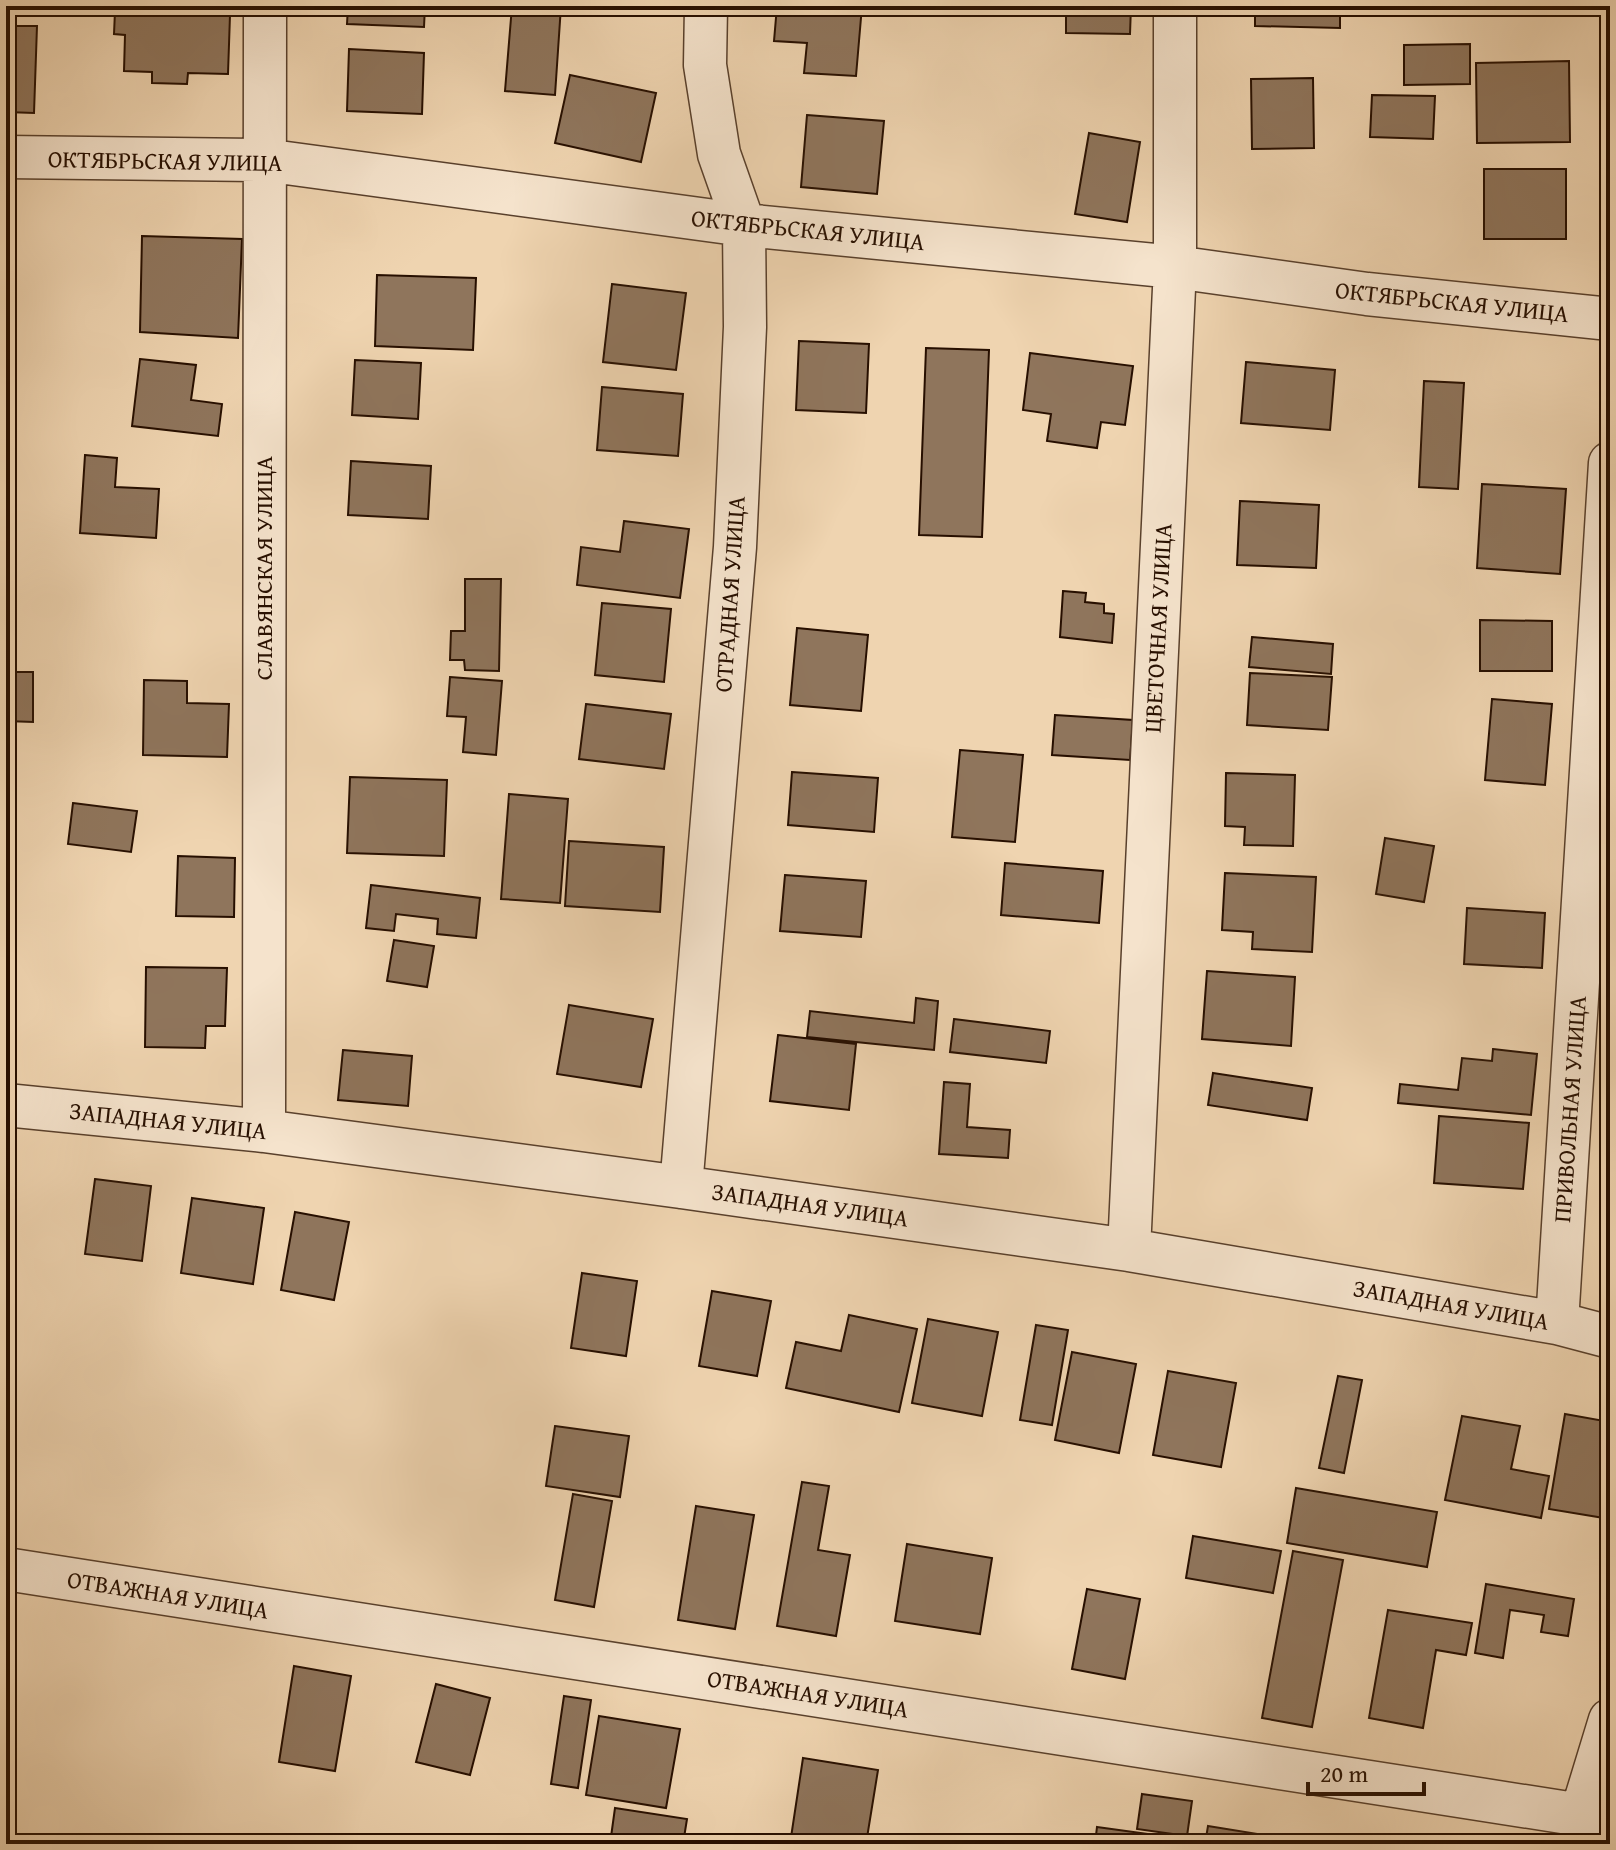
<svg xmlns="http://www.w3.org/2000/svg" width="1616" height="1850" font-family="'Gentium Book Plus',serif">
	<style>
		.building { fill: #8f755c; stroke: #270f00; stroke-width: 2 }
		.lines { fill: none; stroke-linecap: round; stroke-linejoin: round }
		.street-casing { stroke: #59402c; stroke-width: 45 }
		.street { stroke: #f5e3cc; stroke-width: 42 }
		.labels { text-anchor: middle; stroke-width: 7; stroke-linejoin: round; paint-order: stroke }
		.street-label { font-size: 24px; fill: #270f00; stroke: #f5e3cc }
	</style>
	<rect width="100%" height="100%" fill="#efd4b0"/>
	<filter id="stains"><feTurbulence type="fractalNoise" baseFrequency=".0025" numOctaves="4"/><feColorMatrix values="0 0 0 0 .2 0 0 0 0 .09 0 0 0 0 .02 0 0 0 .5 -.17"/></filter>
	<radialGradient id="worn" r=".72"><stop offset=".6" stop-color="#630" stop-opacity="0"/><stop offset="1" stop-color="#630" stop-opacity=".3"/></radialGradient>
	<path class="building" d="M 348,6 L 425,6 L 424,27 L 347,24 Z
		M 512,6 L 561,6 L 555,95 L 505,91 Z
		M 777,6 L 862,6 L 856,76 L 804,73 L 807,43 L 774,41 Z
		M 1066,6 L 1131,6 L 1130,34 L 1066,33 Z
		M 1255,6 L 1340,6 L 1340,28 L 1255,26 Z
		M 1475,6 L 1571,6 L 1571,10 L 1475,11 Z
		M 115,11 L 230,15 L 228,74 L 188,73 L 187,84 L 152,83 L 152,72 L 124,71 L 125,35 L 114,34 Z
		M 6,26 L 37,26 L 34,113 L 6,112 Z
		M 1470,44 L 1470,84 L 1404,85 L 1404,45 Z
		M 349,49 L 424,53 L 422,114 L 347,111 Z
		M 1569,61 L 1570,142 L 1477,143 L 1476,63 Z
		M 570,75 L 656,93 L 641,162 L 555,143 Z
		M 1313,78 L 1314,148 L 1252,149 L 1251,79 Z
		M 1372,95 L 1435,96 L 1433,139 L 1370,137 Z
		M 807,115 L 884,121 L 877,194 L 801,187 Z
		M 1089,133 L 1140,142 L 1127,222 L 1075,214 Z
		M 1484,169 L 1566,169 L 1566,239 L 1484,239 Z
		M 142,236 L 242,239 L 238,338 L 140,332 Z
		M 377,275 L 476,278 L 473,350 L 375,346 Z
		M 612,284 L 686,293 L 676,370 L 603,362 Z
		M 799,341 L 869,344 L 866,413 L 796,410 Z
		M 926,348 L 989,350 L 982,537 L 919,535 Z
		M 1030,353 L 1133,366 L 1125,425 L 1101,422 L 1097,448 L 1047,441 L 1051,414 L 1023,410 Z
		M 140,359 L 196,365 L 191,400 L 222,404 L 218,436 L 132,426 Z
		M 355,360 L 421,363 L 418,419 L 352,415 Z
		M 1246,362 L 1335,370 L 1330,430 L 1241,423 Z
		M 1424,381 L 1464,383 L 1458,489 L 1419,487 Z
		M 602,387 L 683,394 L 678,456 L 597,450 Z
		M 85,455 L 117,458 L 115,487 L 159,489 L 156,538 L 80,533 Z
		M 351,461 L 431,466 L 428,519 L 348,515 Z
		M 1482,484 L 1566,489 L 1560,574 L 1477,568 Z
		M 1240,501 L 1319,505 L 1316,568 L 1237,565 Z
		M 624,521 L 689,529 L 680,598 L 577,585 L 581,547 L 620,552 Z
		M 465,579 L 501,579 L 499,671 L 465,670 L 464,660 L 450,660 L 451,631 L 465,631 Z
		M 1063,591 L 1086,593 L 1085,602 L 1104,604 L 1104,613 L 1114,614 L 1112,643 L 1060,637 Z
		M 602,603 L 671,609 L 664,682 L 595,675 Z
		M 1480,620 L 1552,621 L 1552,671 L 1480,671 Z
		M 797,628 L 868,635 L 861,711 L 790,705 Z
		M 1252,637 L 1333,644 L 1331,674 L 1249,667 Z
		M 6,672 L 33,672 L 33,722 L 6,721 Z
		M 1250,673 L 1332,677 L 1328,730 L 1247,725 Z
		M 450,677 L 502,681 L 496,755 L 463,752 L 466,717 L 447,716 Z
		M 144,680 L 187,681 L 187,703 L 229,704 L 227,757 L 143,755 Z
		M 1492,699 L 1552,704 L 1545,785 L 1485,780 Z
		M 586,704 L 671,714 L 664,769 L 579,759 Z
		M 1055,715 L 1133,720 L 1130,760 L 1052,755 Z
		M 960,750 L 1023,755 L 1015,842 L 952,837 Z
		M 792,772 L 878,778 L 874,832 L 788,825 Z
		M 1226,773 L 1295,775 L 1293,846 L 1244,845 L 1245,827 L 1225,826 Z
		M 350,777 L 447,780 L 444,856 L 347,853 Z
		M 509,794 L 568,799 L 560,903 L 501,899 Z
		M 73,803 L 137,811 L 131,852 L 68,844 Z
		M 1385,838 L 1434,846 L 1424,902 L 1376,894 Z
		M 569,841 L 664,847 L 660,912 L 565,906 Z
		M 178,856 L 235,858 L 234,917 L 176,916 Z
		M 1005,863 L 1103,871 L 1099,923 L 1001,915 Z
		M 1225,873 L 1316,877 L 1312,952 L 1252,949 L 1253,932 L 1222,930 Z
		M 785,875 L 866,881 L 861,937 L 780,931 Z
		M 371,885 L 480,898 L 476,938 L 437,934 L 438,919 L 396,914 L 394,931 L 366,928 Z
		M 1467,908 L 1545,913 L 1542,968 L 1464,964 Z
		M 394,940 L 434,946 L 427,987 L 387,981 Z
		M 146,967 L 227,968 L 225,1026 L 206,1026 L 205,1048 L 145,1047 Z
		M 1207,971 L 1295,977 L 1291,1046 L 1202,1039 Z
		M 916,998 L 938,1001 L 934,1050 L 807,1037 L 810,1011 L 914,1023 Z
		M 569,1005 L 653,1019 L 641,1087 L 557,1074 Z
		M 954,1019 L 1050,1031 L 1046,1063 L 950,1052 Z
		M 778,1035 L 856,1044 L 849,1110 L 770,1101 Z
		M 1493,1049 L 1537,1054 L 1531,1115 L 1398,1103 L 1400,1084 L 1458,1090 L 1462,1058 L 1492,1061 Z
		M 343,1050 L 412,1056 L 408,1106 L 338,1100 Z
		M 1213,1073 L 1312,1088 L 1307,1120 L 1208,1105 Z
		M 944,1082 L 970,1084 L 967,1127 L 1010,1130 L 1008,1158 L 939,1154 Z
		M 1439,1116 L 1529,1123 L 1523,1189 L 1434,1183 Z
		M 95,1179 L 151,1186 L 142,1261 L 85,1254 Z
		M 192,1198 L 264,1208 L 253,1284 L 181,1273 Z
		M 295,1212 L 349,1222 L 334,1300 L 281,1290 Z
		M 582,1273 L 637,1281 L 626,1356 L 571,1348 Z
		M 712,1291 L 771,1301 L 757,1376 L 699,1366 Z
		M 849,1315 L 917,1329 L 899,1412 L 786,1388 L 796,1342 L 841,1351 Z
		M 928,1319 L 998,1332 L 982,1416 L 912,1403 Z
		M 1036,1325 L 1068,1330 L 1052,1425 L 1020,1420 Z
		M 1072,1352 L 1136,1364 L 1119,1453 L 1055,1440 Z
		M 1168,1371 L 1236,1383 L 1221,1467 L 1153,1455 Z
		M 1338,1376 L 1362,1380 L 1344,1473 L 1319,1468 Z
		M 1565,1414 L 1610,1422 L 1610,1519 L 1549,1509 Z
		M 1462,1416 L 1520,1426 L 1511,1469 L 1549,1476 L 1541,1518 L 1445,1500 Z
		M 555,1426 L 629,1436 L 620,1497 L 546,1486 Z
		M 802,1482 L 829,1486 L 818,1550 L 850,1555 L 836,1636 L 777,1626 Z
		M 1296,1488 L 1437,1512 L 1427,1567 L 1287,1543 Z
		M 573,1494 L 612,1501 L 594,1607 L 555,1600 Z
		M 696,1506 L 754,1515 L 735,1629 L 678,1620 Z
		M 1193,1536 L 1281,1551 L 1273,1593 L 1186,1578 Z
		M 907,1544 L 992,1558 L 980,1634 L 895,1621 Z
		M 1293,1551 L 1343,1560 L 1312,1727 L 1262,1718 Z
		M 1486,1584 L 1574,1599 L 1568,1636 L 1541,1632 L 1544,1615 L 1510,1610 L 1503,1658 L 1475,1653 Z
		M 1087,1589 L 1140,1599 L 1125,1679 L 1072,1669 Z
		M 1388,1610 L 1472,1623 L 1466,1655 L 1436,1650 L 1423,1728 L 1369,1718 Z
		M 294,1666 L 351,1676 L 335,1771 L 279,1762 Z
		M 436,1684 L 490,1698 L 470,1775 L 416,1762 Z
		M 564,1696 L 591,1700 L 578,1788 L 551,1784 Z
		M 599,1716 L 680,1729 L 666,1808 L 586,1795 Z
		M 803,1758 L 878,1770 L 866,1844 L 790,1844 Z
		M 1142,1794 L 1192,1801 L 1187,1836 L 1137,1829 Z
		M 615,1808 L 687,1819 L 683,1844 L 610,1844 Z
		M 1208,1826 L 1264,1835 L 1263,1844 L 1205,1844 Z
		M 1097,1827 L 1192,1840 L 1191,1844 L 1095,1844 Z
		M 1309,1838 L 1351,1844 L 1308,1844 Z"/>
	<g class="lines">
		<defs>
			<path id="street" d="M 6,157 L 264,160 L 744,225 L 1175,267 L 1367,294 L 1610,319
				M 6,1105 L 264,1131 L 681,1187 L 1129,1250 L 1557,1323 L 1610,1337
				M 264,1131 L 265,6
				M 681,1187 L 735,547 L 745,327 L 744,225 L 719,154 L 705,65 L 706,6
				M 1129,1250 L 1175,267 L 1175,6
				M 1557,1323 L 1610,463
				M 6,1569 L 1581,1815 L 1610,1821
				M 1575,1844 L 1581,1815 L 1610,1720"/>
		</defs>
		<use href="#street" class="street-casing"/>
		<use href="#street" class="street"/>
	</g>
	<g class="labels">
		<g class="street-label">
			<text transform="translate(165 161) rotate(1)" y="8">ОКТЯБРЬСКАЯ УЛИЦА</text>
			<text transform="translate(808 230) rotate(6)" y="8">ОКТЯБРЬСКАЯ УЛИЦА</text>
			<text transform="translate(1452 302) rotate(6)" y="8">ОКТЯБРЬСКАЯ УЛИЦА</text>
			<text transform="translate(264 568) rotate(-90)" y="8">СЛАВЯНСКАЯ УЛИЦА</text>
			<text transform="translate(730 594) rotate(-86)" y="8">ОТРАДНАЯ УЛИЦА</text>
			<text transform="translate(1158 628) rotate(-87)" y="8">ЦВЕТОЧНАЯ УЛИЦА</text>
			<text transform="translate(1570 1109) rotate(-86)" y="8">ПРИВОЛЬНАЯ УЛИЦА</text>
			<text transform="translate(168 1121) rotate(6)" y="8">ЗАПАДНАЯ УЛИЦА</text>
			<text transform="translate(810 1205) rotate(8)" y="8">ЗАПАДНАЯ УЛИЦА</text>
			<text transform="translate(1451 1305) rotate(10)" y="8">ЗАПАДНАЯ УЛИЦА</text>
			<text transform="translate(168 1595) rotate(9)" y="8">ОТВАЖНАЯ УЛИЦА</text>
			<text transform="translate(808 1694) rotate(9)" y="8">ОТВАЖНАЯ УЛИЦА</text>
		</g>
	</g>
	<rect width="1616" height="1850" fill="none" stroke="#efd4b0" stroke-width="32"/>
	<rect x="8" y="8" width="1600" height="1834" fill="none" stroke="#270f00" stroke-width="4"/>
	<rect x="16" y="16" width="1584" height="1818" fill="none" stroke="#270f00" stroke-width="2"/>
	<path d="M1308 1782v12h116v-12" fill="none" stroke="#270f00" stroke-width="4"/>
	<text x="1320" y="1782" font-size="24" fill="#270f00" stroke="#f5e3cc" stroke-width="6" paint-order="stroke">20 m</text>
	<rect width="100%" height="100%" filter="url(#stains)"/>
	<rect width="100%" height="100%" fill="url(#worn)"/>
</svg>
